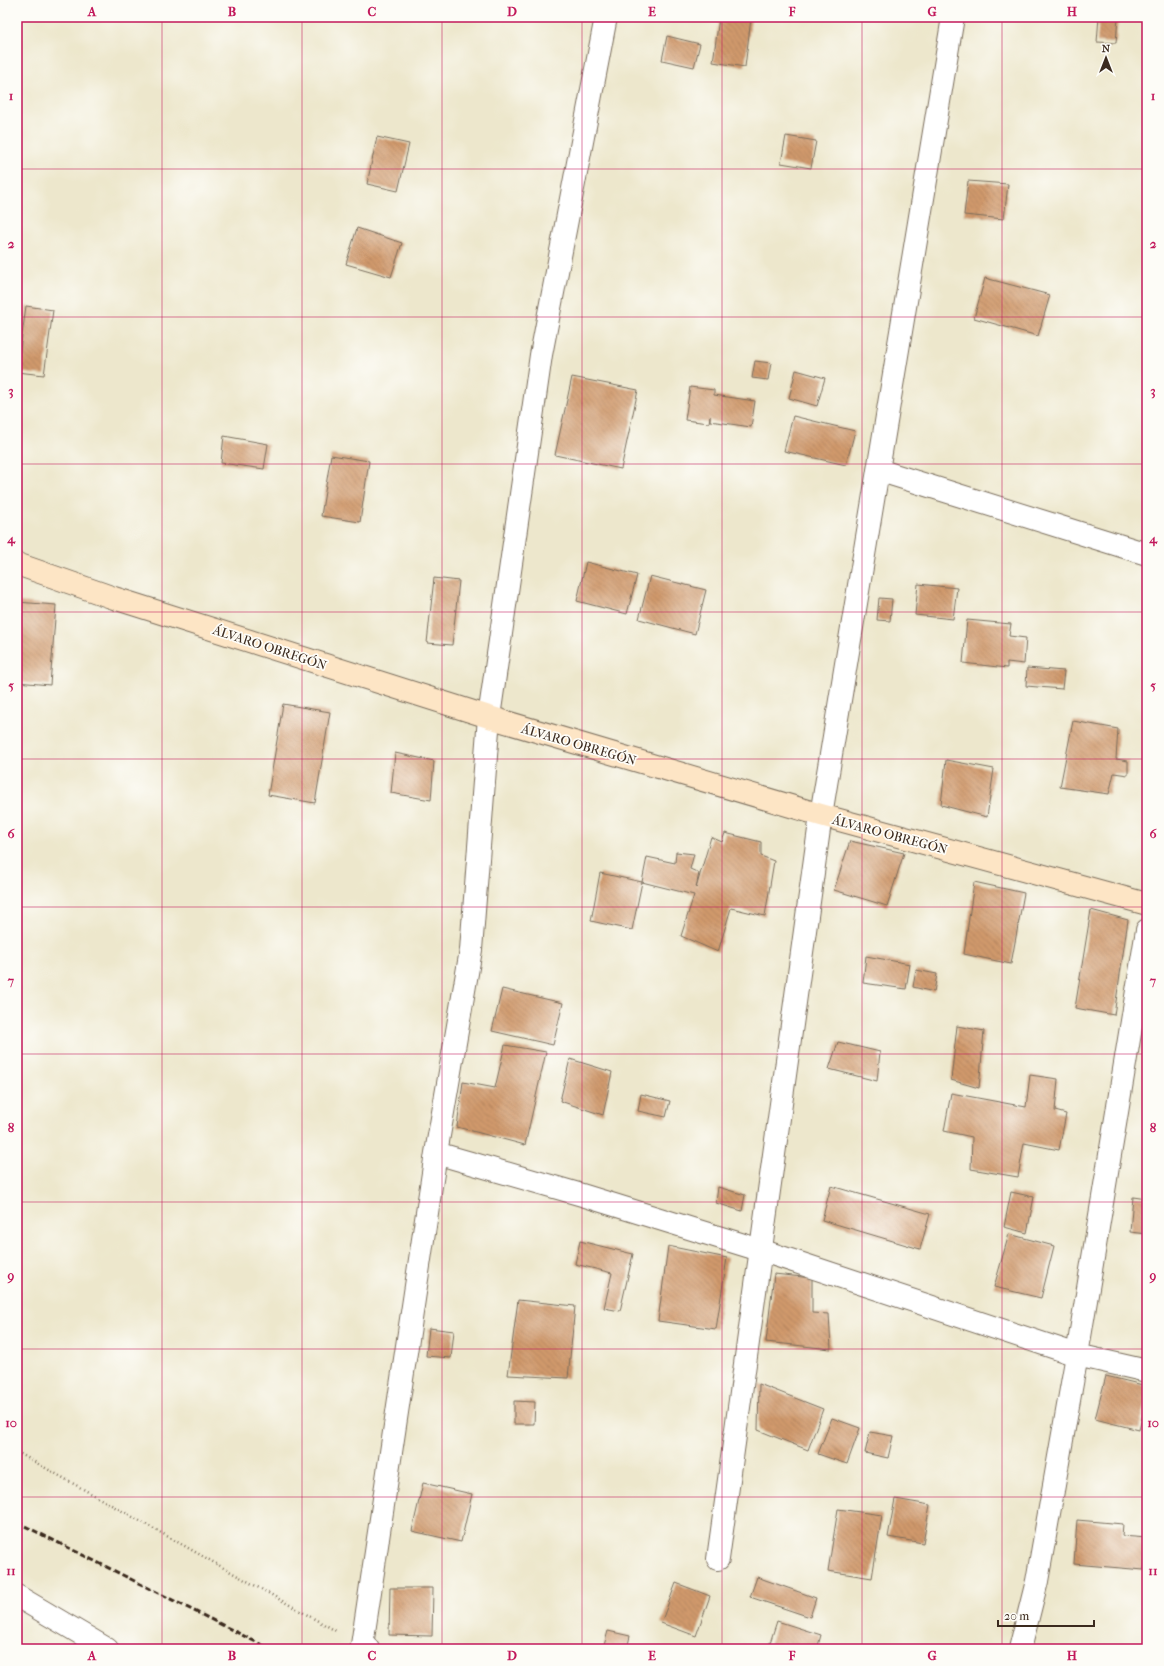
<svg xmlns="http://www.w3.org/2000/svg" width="1164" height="1666" font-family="'IM FELL French Canon',serif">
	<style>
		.building { fill: url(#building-back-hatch) }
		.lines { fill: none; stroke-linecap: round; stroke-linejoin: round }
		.street-casing { stroke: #796c5b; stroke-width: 24 }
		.secondary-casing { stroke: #796c5b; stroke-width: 24 }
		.path { stroke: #796c5b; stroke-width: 2.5; stroke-dasharray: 1 3; stroke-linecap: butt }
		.street { stroke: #fff; stroke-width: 22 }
		.secondary { stroke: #fde5c5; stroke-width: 22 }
		.rail { stroke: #3b2a1e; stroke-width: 3; stroke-dasharray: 6 3; stroke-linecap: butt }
		.grid { fill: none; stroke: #c2185b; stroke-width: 1; stroke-opacity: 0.55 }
		.labels { text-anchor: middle; stroke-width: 3.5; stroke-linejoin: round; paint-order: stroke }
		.street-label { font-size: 13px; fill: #3b2a1e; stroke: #fdfcf7 }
		.neatline { fill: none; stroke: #c2185b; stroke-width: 1.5 }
		.grid-label { font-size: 13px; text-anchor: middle; font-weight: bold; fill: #c2185b }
	</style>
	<defs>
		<pattern id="building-back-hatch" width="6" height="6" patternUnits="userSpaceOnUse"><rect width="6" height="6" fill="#d0996c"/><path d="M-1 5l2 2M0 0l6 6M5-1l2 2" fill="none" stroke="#aa7d58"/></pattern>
	</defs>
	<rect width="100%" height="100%" fill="#fdfcf7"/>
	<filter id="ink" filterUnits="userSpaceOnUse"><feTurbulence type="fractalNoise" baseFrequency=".025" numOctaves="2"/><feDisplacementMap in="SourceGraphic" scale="8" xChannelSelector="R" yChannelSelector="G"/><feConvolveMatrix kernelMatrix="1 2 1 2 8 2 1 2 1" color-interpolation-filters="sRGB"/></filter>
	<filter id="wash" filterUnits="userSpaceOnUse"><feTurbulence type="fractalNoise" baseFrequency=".012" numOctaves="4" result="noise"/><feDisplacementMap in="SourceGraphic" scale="16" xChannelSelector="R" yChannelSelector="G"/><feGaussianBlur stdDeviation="0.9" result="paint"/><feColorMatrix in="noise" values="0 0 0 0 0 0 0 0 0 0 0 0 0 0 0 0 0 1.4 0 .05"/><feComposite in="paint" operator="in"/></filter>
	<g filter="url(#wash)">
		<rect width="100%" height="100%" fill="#ede7cc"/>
		<g id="blocks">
			<path class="building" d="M 716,17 L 751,18 L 745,67 L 713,62 L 719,18 Z
				M 1099,17 L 1118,17 L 1116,43 L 1097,42 Z
				M 667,36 L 700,44 L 694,67 L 662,60 Z
				M 786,136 L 816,141 L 811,168 L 781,163 Z
				M 377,137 L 409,144 L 398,191 L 367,184 Z
				M 968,181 L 1008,184 L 1004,219 L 964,215 Z
				M 357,228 L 402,243 L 391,277 L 346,264 Z
				M 985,278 L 1050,295 L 1038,336 L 974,318 Z
				M 26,306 L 53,310 L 44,375 L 17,372 Z
				M 755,361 L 771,363 L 768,380 L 752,378 Z
				M 796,370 L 825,378 L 817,406 L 789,398 Z
				M 572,377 L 638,390 L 621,469 L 555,455 Z
				M 690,387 L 714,390 L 714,395 L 755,401 L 751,427 L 710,421 L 710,416 L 709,423 L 685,420 Z
				M 793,416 L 855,431 L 846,465 L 784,451 Z
				M 224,436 L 268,444 L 264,469 L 221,463 Z
				M 331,455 L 369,461 L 360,522 L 321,516 Z
				M 586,562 L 637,575 L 627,614 L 577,601 Z
				M 650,576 L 706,590 L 695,634 L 639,619 Z
				M 434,578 L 459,581 L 452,645 L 427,643 Z
				M 918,584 L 957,588 L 953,619 L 915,615 Z
				M 879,598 L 892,599 L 890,621 L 877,620 Z
				M 17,602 L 56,605 L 50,685 L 17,682 Z
				M 967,620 L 1011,624 L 1009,636 L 1026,638 L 1024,664 L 1007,662 L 1007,668 L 963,663 Z
				M 1027,668 L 1064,671 L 1062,689 L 1026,686 Z
				M 283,704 L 330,712 L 315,803 L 268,795 Z
				M 1073,721 L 1118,729 L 1116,759 L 1128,761 L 1128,775 L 1114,773 L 1109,794 L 1060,787 Z
				M 395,753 L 434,761 L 431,800 L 391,793 Z
				M 946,760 L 994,769 L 987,817 L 941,805 Z
				M 725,833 L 761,842 L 761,856 L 774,861 L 765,916 L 731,908 L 718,952 L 681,936 L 694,895 L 642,882 L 647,857 L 675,863 L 676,852 L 694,854 L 690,869 L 699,873 L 696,888 L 711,837 L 722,842 Z
				M 850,841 L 904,853 L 887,906 L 834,890 Z
				M 600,873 L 642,882 L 632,930 L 591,921 Z
				M 974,882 L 1024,893 L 1011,964 L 964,954 Z
				M 1091,910 L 1128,920 L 1114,1015 L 1075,1008 Z
				M 866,956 L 910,964 L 906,989 L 863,983 Z
				M 916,970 L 937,974 L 934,992 L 913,987 Z
				M 502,989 L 563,1003 L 553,1045 L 492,1031 Z
				M 957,1026 L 984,1031 L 979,1088 L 951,1080 Z
				M 838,1042 L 880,1052 L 877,1081 L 829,1069 Z
				M 505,1045 L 546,1052 L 525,1145 L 457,1127 L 463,1082 L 495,1088 Z
				M 570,1059 L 612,1072 L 603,1115 L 560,1101 Z
				M 1030,1075 L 1058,1079 L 1055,1111 L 1066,1114 L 1059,1150 L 1024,1143 L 1018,1177 L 971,1169 L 972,1137 L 944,1131 L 951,1093 L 1026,1107 Z
				M 641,1094 L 670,1101 L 666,1117 L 638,1111 Z
				M 831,1186 L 930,1214 L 920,1249 L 822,1220 Z
				M 718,1187 L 745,1195 L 742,1211 L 716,1203 Z
				M 1011,1192 L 1034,1197 L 1027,1233 L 1004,1227 Z
				M 1133,1197 L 1147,1199 L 1147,1234 L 1130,1232 Z
				M 1009,1234 L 1054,1246 L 1041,1298 L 994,1287 Z
				M 580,1241 L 633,1254 L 620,1311 L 604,1308 L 612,1273 L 575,1264 Z
				M 668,1246 L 727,1258 L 716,1329 L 658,1321 Z
				M 774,1274 L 812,1278 L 812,1313 L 829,1314 L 831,1349 L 766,1342 Z
				M 518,1300 L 575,1306 L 568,1378 L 508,1375 Z
				M 429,1328 L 454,1331 L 451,1358 L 426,1356 Z
				M 1106,1376 L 1147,1386 L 1147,1398 L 1139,1430 L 1095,1419 Z
				M 759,1384 L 823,1409 L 808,1450 L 758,1430 Z
				M 514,1401 L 535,1402 L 534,1424 L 514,1424 Z
				M 832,1418 L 860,1428 L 847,1464 L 818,1454 Z
				M 870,1432 L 893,1436 L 888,1458 L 865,1453 Z
				M 423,1483 L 472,1494 L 461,1542 L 412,1531 Z
				M 895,1499 L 930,1505 L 923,1543 L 888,1537 Z
				M 838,1509 L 882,1515 L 872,1578 L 828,1571 Z
				M 1077,1520 L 1123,1524 L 1122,1536 L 1147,1538 L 1144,1570 L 1074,1564 Z
				M 757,1577 L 816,1598 L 810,1617 L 750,1597 Z
				M 676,1583 L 710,1596 L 696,1636 L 661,1623 Z
				M 390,1588 L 433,1588 L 432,1636 L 389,1635 Z
				M 777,1621 L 821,1635 L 817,1649 L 768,1649 Z
				M 608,1631 L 630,1636 L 627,1649 L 603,1649 Z"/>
		</g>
	</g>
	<g filter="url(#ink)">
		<use href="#blocks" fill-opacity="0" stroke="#796c5b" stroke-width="1"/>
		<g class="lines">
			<defs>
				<path id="street" d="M 878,470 L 1147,554
					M 436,1153 L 471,950 L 489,717 L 541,355 L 606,17
					M 718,1559 L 821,815 L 953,17
					M 17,1596 L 107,1649
					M 368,1649 L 362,1645 L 436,1153 L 582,1195 L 760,1250 L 1077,1355 L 1147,1371
					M 1020,1649 L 1037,1581 L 1077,1355 L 1147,930"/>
				<path id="secondary" d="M 17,564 L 114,598 L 489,717 L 821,815 L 1147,904"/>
			</defs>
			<use href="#street" class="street-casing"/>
			<use href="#secondary" class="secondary-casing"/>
			<path class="path" d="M 17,1452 L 336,1631"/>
			<use href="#street" class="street"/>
			<use href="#secondary" class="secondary"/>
			<path class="rail" d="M 17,1522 L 270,1649"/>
		</g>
	</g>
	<path class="grid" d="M 162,17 L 162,1649M 302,17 L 302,1649M 442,17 L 442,1649M 582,17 L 582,1649M 722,17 L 722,1649M 862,17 L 862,1649M 1002,17 L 1002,1649M 17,169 L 1147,169M 17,317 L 1147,317M 17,464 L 1147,464M 17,612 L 1147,612M 17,759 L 1147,759M 17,907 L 1147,907M 17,1054 L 1147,1054M 17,1202 L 1147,1202M 17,1349 L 1147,1349M 17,1497 L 1147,1497"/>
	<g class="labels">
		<g class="street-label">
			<text transform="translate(270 647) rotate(18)" y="5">ÁLVARO OBREGÓN</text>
			<text transform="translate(579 744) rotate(16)" y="5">ÁLVARO OBREGÓN</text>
			<text transform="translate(890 834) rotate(15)" y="5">ÁLVARO OBREGÓN</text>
		</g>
	</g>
	<rect width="1164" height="1666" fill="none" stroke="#fdfcf7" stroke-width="44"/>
	<g transform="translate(1106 58)" stroke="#fdfcf7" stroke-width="3" paint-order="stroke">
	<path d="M0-3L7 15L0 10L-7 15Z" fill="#3b2a1e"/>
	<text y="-6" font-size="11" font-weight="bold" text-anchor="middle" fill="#3b2a1e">N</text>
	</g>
	<path d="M998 1620v6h96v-6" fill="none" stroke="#3b2a1e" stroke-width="2"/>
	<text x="1004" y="1620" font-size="12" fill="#3b2a1e" stroke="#fdfcf7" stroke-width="3" paint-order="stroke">20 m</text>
	<rect x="22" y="22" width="1120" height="1622" class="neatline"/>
	<g class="grid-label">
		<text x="92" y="16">A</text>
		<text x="232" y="16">B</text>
		<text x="372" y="16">C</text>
		<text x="512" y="16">D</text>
		<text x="652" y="16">E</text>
		<text x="792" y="16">F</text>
		<text x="932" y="16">G</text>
		<text x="1072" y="16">H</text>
		<text x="11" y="100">1</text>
		<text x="1153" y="100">1</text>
		<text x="11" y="248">2</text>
		<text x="1153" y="248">2</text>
		<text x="11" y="395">3</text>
		<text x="1153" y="395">3</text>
		<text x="11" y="543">4</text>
		<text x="1153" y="543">4</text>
		<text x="11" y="690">5</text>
		<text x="1153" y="690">5</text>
		<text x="11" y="838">6</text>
		<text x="1153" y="838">6</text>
		<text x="11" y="985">7</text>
		<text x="1153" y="985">7</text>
		<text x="11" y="1132">8</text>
		<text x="1153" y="1132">8</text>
		<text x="11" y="1280">9</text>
		<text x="1153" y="1280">9</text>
		<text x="11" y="1427">10</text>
		<text x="1153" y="1427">10</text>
		<text x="11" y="1575">11</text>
		<text x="1153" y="1575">11</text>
		<text x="92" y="1660">A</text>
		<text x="232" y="1660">B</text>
		<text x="372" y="1660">C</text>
		<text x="512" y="1660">D</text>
		<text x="652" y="1660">E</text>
		<text x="792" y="1660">F</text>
		<text x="932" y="1660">G</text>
		<text x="1072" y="1660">H</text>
	</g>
</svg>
